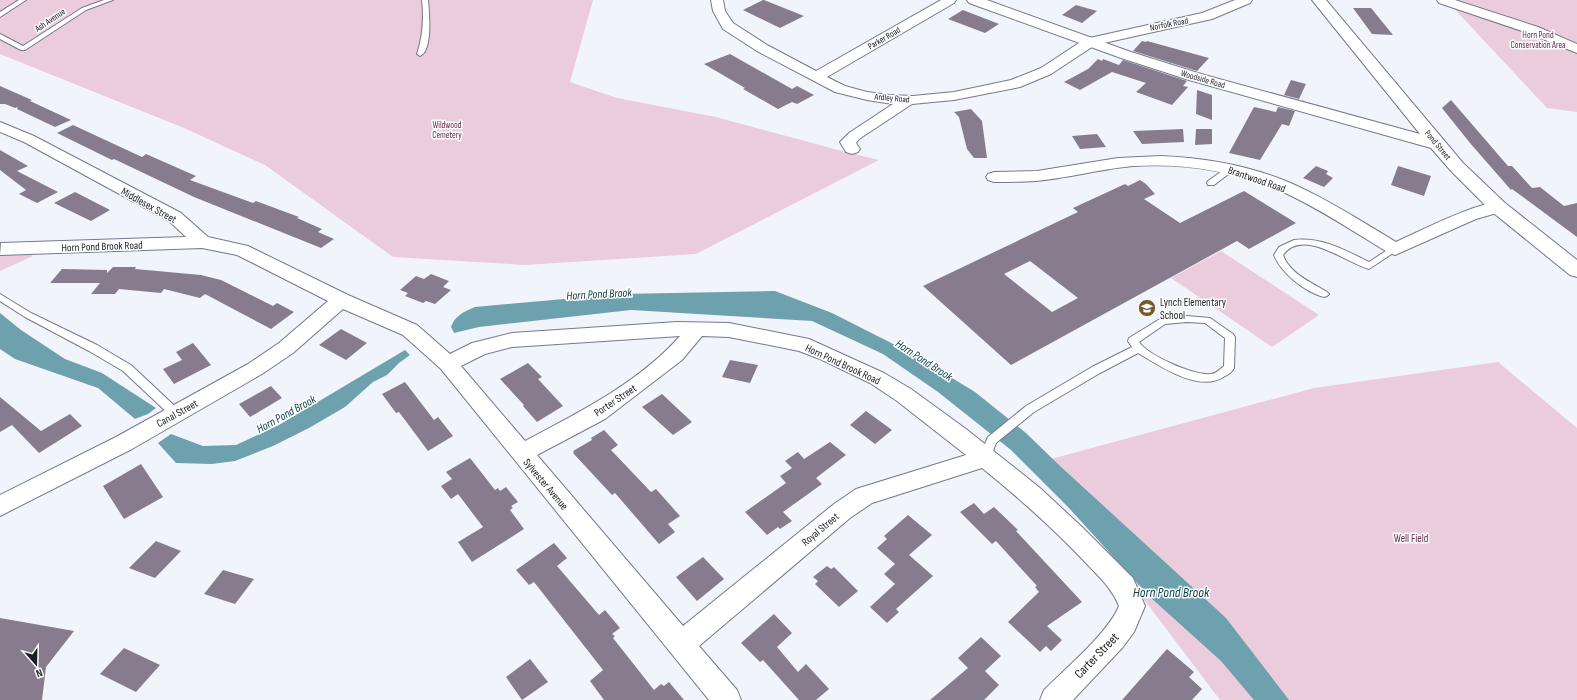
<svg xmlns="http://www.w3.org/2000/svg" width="1577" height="700" font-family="'Sofia Sans Condensed',sans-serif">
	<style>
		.green { fill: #eaccdd }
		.water { fill: #6da1ad }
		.building { fill: #867c8e; fill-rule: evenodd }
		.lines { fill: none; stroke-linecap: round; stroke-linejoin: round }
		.service-casing { stroke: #75788b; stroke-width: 2 }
		.minor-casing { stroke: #75788b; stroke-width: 2 }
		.tertiary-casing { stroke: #75788b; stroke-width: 2 }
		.service { fill: #fff; fill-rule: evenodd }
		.minor { fill: #fff; fill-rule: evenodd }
		.tertiary { fill: #fff; fill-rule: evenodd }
		.labels { text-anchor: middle; stroke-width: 3; stroke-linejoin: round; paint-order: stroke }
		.far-street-label { font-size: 9px; fill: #1c1d25; stroke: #fff }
		.far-park-label { font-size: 9px; fill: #5f2c4d; stroke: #fff }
		.street-label { font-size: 11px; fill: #1c1d25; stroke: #fff }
		.poi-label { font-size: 11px; fill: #1c1d25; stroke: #fff; text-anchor: start }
		.park-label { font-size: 11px; fill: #5f2c4d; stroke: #fff }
		.water-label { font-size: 12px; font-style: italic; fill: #0f4049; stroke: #fff }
		.near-street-label { font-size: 13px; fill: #1c1d25; stroke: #fff }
		.near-water-label { font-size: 14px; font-style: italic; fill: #0f4049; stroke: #fff }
	</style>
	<rect width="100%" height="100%" fill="#f2f4fc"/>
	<path class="green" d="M 0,0 L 593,0 L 570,82 L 617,98 L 716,117 L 842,151 L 879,160 L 696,254 L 525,265 L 393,257 L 265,165 L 184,128 L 0,54 Z
		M 1446,0 L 1577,0 L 1577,112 L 1547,108 Z
		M 0,241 L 33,256 L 0,271 Z
		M 1221,251 L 1319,315 L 1272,347 L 1171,278 Z
		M 1498,362 L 1577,428 L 1577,700 L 1220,700 L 1040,462 L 1314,388 Z"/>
	<path class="water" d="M 775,291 L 832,313 L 911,353 L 975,392 L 1026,433 L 1060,466 L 1226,618 L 1289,700 L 1254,700 L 1221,661 L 1150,597 L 1068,507 L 1011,450 L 938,392 L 883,354 L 812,321 L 631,310 L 479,327 L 454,333 L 451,327 C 455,315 464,312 475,307 L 620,294 Z
		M 0,313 L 21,330 L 65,359 L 102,373 L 156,408 L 148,414 L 135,419 L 98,388 L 15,359 L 0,349 Z
		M 405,350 L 410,355 L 399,363 L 387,375 L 373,382 L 345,407 L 309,428 L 273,446 L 235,461 L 212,464 L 176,463 L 158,443 L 171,434 L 203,446 L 236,445 L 279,425 Z"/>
	<path class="building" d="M 763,0 L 764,0 L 804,16 L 780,28 L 743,10 Z
		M 1076,5 L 1097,11 L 1082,23 L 1062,15 Z
		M 1353,8 L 1371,8 L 1393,35 L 1372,34 Z
		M 963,10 L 999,24 L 985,33 L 948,19 Z
		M 1142,41 L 1146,42 L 1147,41 L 1209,58 L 1197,71 L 1133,51 Z
		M 730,54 L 792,89 L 797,86 L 814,95 L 797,104 L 792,102 L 778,109 L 743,89 L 745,88 L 704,64 Z
		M 1098,59 L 1102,61 L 1103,59 L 1119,65 L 1123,60 L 1187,81 L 1183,86 L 1188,87 L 1172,105 L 1136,92 L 1146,83 L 1112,72 L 1080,90 L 1064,82 L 1088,69 Z
		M 1291,80 L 1306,84 L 1299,99 L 1284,95 Z
		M 0,86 L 32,100 L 30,101 L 71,120 L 55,127 L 17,109 L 18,107 L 15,108 L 5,104 L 0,104 Z
		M 1197,90 L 1212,95 L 1212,120 L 1196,114 Z
		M 1451,100 L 1508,166 L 1512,166 L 1532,188 L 1540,187 L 1564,206 L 1577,203 L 1577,237 L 1512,189 L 1511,190 L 1470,143 L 1442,108 Z
		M 1254,107 L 1276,112 L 1278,107 L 1295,111 L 1289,126 L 1282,124 L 1260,160 L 1229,153 Z
		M 971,109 L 982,121 L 987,158 L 974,158 L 967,149 L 959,117 L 954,112 Z
		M 73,125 L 142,157 L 146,154 L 196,176 L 190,180 L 253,203 L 256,201 L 299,217 L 297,218 L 322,229 L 318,232 L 334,239 L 321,248 L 194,197 L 114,159 L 112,160 L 57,133 Z
		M 1183,129 L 1184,142 L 1142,144 L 1133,131 Z
		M 1196,129 L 1212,129 L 1212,144 L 1195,145 Z
		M 1097,134 L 1106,147 L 1080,149 L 1072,136 Z
		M 0,150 L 28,166 L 17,171 L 58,192 L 37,203 L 19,194 L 26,190 L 0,170 Z
		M 1316,166 L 1328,171 L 1326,174 L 1333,178 L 1324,187 L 1303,178 Z
		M 1398,166 L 1431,176 L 1424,196 L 1391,185 Z
		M 1140,180 L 1146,184 L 1155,194 L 1144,199 L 1180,223 L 1244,191 L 1296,223 L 1249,249 L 1237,241 L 1011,365 L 923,286 L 1078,212 L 1073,208 L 1125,184 L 1128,186 ZM 1030,261 L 1078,298 L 1052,312 L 1004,274 Z
		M 75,192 L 110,210 L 91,221 L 54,203 Z
		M 113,267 L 136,267 L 135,269 L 201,275 L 221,280 L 273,306 L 277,303 L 294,312 L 271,329 L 205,294 L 200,298 L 164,289 L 161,293 L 119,289 L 115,294 L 91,294 L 100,283 L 50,283 L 62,269 L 107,270 L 107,273 Z
		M 431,274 L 449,281 L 443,287 L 451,290 L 435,304 L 426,301 L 423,303 L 405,296 L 408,293 L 400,290 L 416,276 L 424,279 Z
		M 341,329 L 367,343 L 346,360 L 319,345 Z
		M 193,343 L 211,365 L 174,384 L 163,369 L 182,360 L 176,352 Z
		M 730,360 L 758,365 L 750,383 L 722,377 Z
		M 528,363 L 542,377 L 538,379 L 563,406 L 537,422 L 523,406 L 524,405 L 500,379 Z
		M 405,382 L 434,420 L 438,417 L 453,436 L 428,451 L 399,412 L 396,413 L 382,394 Z
		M 271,386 L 282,398 L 250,417 L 239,404 Z
		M 662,394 L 692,422 L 673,435 L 642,407 Z
		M 0,397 L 41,431 L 70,414 L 82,426 L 39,453 L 12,425 L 0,432 Z
		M 866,411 L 892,430 L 875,444 L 850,425 Z
		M 604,430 L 618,445 L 611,450 L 651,492 L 656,489 L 680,516 L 668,524 L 675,532 L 659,544 L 615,493 L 612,495 L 573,453 L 574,452 L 573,451 L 592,440 L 591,438 Z
		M 830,442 L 846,455 L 816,478 L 822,484 L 783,512 L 792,521 L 780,529 L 778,527 L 767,535 L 745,512 L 786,483 L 780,476 L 792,468 L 785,461 L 798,452 L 804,459 Z
		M 470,458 L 495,490 L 498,488 L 500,491 L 506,487 L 518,502 L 511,506 L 513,508 L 510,510 L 524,529 L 472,562 L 458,542 L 483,527 L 458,494 L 451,499 L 441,486 L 452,479 L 446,472 Z
		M 141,464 L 163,497 L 124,519 L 103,486 Z
		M 974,503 L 984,514 L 994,507 L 1018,530 L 1016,531 L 1082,602 L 1047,626 L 1062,640 L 1051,651 L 1046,646 L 1040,652 L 1008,622 L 1039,592 L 1035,587 L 1037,586 L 996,541 L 992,544 L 960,512 Z
		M 908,515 L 932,535 L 909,555 L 933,576 L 896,609 L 899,612 L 887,623 L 870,607 L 895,584 L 884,574 L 895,564 L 877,548 L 887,539 L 884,536 Z
		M 156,541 L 181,551 L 155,578 L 129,568 Z
		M 554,543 L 567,558 L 557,566 L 599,615 L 605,610 L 620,628 L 612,634 L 615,636 L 613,638 L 654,690 L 661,684 L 664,686 L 669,682 L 684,700 L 604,700 L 590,681 L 603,670 L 534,582 L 529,585 L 516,570 Z
		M 703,557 L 724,579 L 697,601 L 676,577 Z
		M 827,566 L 831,569 L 834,567 L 858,591 L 839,607 L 815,584 L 818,581 L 813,577 Z
		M 223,570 L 254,579 L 235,604 L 204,594 Z
		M 774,614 L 792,633 L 777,647 L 798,672 L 806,664 L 829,689 L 816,700 L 799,700 L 763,660 L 760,662 L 741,643 Z
		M 0,618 L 74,631 L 46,667 L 42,700 L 0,700 Z
		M 981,637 L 1001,656 L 985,671 L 999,685 L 984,700 L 930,700 L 968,668 L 958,658 Z
		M 124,648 L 160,665 L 136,692 L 100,674 Z
		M 1167,649 L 1194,672 L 1189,677 L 1202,689 L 1192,700 L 1122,700 Z
		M 530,659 L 548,682 L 522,700 L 506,677 Z"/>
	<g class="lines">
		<defs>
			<path id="service" d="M 19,0 L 26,0 L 0,17 L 0,12 Z
				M 104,0 L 113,0 L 86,10 L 25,50 L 21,50 L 0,39 L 0,34 L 23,46 L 82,8 Z
				M 422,0 L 428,0 C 429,12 433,51 420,56 L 417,54 C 423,36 424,19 422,0 Z
				M 1228,167 L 1234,167 L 1235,169 L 1214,185 L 1208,185 L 1207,183 L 1208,181 Z
				M 1294,240 C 1322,237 1345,250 1369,262 L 1392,247 L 1395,246 L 1399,249 L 1369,269 C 1346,263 1303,227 1283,255 C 1290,274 1311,282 1327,292 L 1329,294 L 1327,296 L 1324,297 C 1305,292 1281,273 1274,255 L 1279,247 Z
				M 0,294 L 31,313 L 97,345 L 131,365 L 180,411 L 181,414 L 180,417 L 176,418 L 172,417 L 123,371 L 89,351 L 25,317 L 0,301 Z
				M 1187,316 L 1210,318 L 1233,334 L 1235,337 L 1234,368 C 1232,372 1229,374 1225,376 C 1200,394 1160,366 1138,353 L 1100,373 L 1034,412 L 996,443 L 989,461 L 985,463 L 981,461 L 979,458 L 988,437 L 1026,406 L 1092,367 L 1132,347 L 1128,341 L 1129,338 L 1160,319 ZM 1187,322 L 1205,323 L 1225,338 L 1224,366 C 1220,369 1216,374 1211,374 C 1194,376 1149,356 1139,342 L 1165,324 Z"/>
			<path id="minor" d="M 711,0 L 723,0 L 725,11 L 733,23 L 767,45 L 816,71 L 941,0 L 956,0 L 954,3 L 827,77 L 845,86 L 867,92 L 889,95 L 913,96 L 954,92 L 1011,80 L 1041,68 L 1085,39 L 1202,13 L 1235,0 L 1252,0 L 1250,3 L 1212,19 L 1095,45 L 1051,74 L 1020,87 L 954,100 L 912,104 L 859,139 L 856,143 L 860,149 L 858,152 L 852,154 L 846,152 L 840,142 L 849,133 L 893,104 L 867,100 L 835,92 L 757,51 L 723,29 L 713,11 Z
				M 1437,0 L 1455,0 L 1538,27 L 1577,44 L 1577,53 L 1528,33 L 1439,3 Z
				M 0,122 L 34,136 L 181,213 L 208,237 L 248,246 L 348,295 L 417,325 L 450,354 L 472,343 L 512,333 L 677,322 L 729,323 L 809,339 L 884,373 L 911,389 L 966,429 L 1040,488 L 1083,528 L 1133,578 L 1145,606 L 1134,632 L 1123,647 L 1073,700 L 1040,700 L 1044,690 C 1066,668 1108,633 1119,606 C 1112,588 1099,577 1086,563 C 1053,528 1019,498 982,468 L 872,503 L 850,518 L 699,646 L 737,690 L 741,700 L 709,700 L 441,369 L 403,335 L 343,309 L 293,353 L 262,374 L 132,449 L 0,516 L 0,495 L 116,437 L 248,364 L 279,343 L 328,301 L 237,255 L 202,248 L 0,255 L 1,243 L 186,237 L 169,221 L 24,142 L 0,132 ZM 680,336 C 640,382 578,413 525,441 L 461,366 L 485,354 L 512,347 ZM 702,336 L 729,337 L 799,351 L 820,359 L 870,383 L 897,401 L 966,455 L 856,489 L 834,504 L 683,626 L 537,455 L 605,419 L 682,360 Z
				M 1161,156 C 1207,158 1253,166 1295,185 C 1330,201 1363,222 1396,242 C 1418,232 1484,198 1504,203 L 1506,207 L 1504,211 L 1476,219 L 1395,255 L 1389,253 C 1354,232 1319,208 1281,191 C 1235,171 1183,163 1133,166 C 1100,169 1069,178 1036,181 C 1022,182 1008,182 994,182 L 988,180 L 986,177 L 988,174 L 994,172 L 1037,171 L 1118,158 Z"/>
			<path id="tertiary" d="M 967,0 L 987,0 L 1131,52 L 1201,74 L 1420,134 L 1312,0 L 1326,0 L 1463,163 L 1505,203 L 1577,260 L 1577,277 L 1570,275 L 1491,211 L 1451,171 L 1431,148 L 1189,80 L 1121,58 L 969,3 Z"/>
		</defs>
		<use href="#service" class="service-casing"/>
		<use href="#minor" class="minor-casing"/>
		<use href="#tertiary" class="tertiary-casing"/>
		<use href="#service" class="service"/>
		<use href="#minor" class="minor"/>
		<use href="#tertiary" class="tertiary"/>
	</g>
	<defs>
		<symbol id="school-disc" viewBox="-11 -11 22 22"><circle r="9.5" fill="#765c2d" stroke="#fff"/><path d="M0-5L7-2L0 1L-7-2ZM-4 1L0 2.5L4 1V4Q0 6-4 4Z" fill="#fff"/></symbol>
	</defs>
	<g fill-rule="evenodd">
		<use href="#school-disc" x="1137" y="298" width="20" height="20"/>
	</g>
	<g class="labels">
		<g class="far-street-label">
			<text transform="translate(50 20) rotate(-34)" y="3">Ash Avenue</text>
			<text transform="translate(1169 24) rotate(-11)" y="3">Norfolk Road</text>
			<text transform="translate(884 38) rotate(-30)" y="3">Parker Road</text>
			<text transform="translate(1203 79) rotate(16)" y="3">Woodside Road</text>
			<text transform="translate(892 98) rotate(5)" y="3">Ardley Road</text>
			<text transform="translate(1438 145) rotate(50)" y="3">Pond Street</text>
		</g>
		<g class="far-park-label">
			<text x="1538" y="38">Horn Pond<tspan x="1538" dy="10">Conservation Area</tspan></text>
			<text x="447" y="128">Wildwood<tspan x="447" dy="10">Cemetery</tspan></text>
		</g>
		<g class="street-label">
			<text transform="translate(1257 179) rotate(19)" y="4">Brantwood Road</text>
			<text transform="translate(149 205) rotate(29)" y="4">Middlesex Street</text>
			<text transform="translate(102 246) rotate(-2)" y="4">Horn Pond Brook Road</text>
			<text transform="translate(843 364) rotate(25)" y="4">Horn Pond Brook Road</text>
			<text transform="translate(615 400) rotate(-34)" y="4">Porter Street</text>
			<text transform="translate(177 413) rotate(-29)" y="4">Canal Street</text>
			<text transform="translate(546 484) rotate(50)" y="4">Sylvester Avenue</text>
			<text transform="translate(820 529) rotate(-40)" y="4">Royal Street</text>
		</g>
		<g class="poi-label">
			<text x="1160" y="306">Lynch Elementary<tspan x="1160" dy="13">School</tspan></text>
		</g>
		<g class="park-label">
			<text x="1411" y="542">Well Field</text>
		</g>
		<g class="water-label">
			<text transform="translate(599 294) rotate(-3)" y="4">Horn Pond Brook</text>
			<text transform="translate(924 360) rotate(33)" y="4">Horn Pond Brook</text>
			<text transform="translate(286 414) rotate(-29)" y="4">Horn Pond Brook</text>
		</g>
		<g class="near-street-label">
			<text transform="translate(1096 655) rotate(-46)" y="5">Carter Street</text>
		</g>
		<g class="near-water-label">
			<text x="1171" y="597">Horn Pond Brook</text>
		</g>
	</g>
	<g transform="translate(36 664) rotate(160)" stroke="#ffffff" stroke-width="3" paint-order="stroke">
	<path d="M0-3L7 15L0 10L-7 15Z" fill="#1c1d25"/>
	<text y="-6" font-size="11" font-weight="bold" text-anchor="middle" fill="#1c1d25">N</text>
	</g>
</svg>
